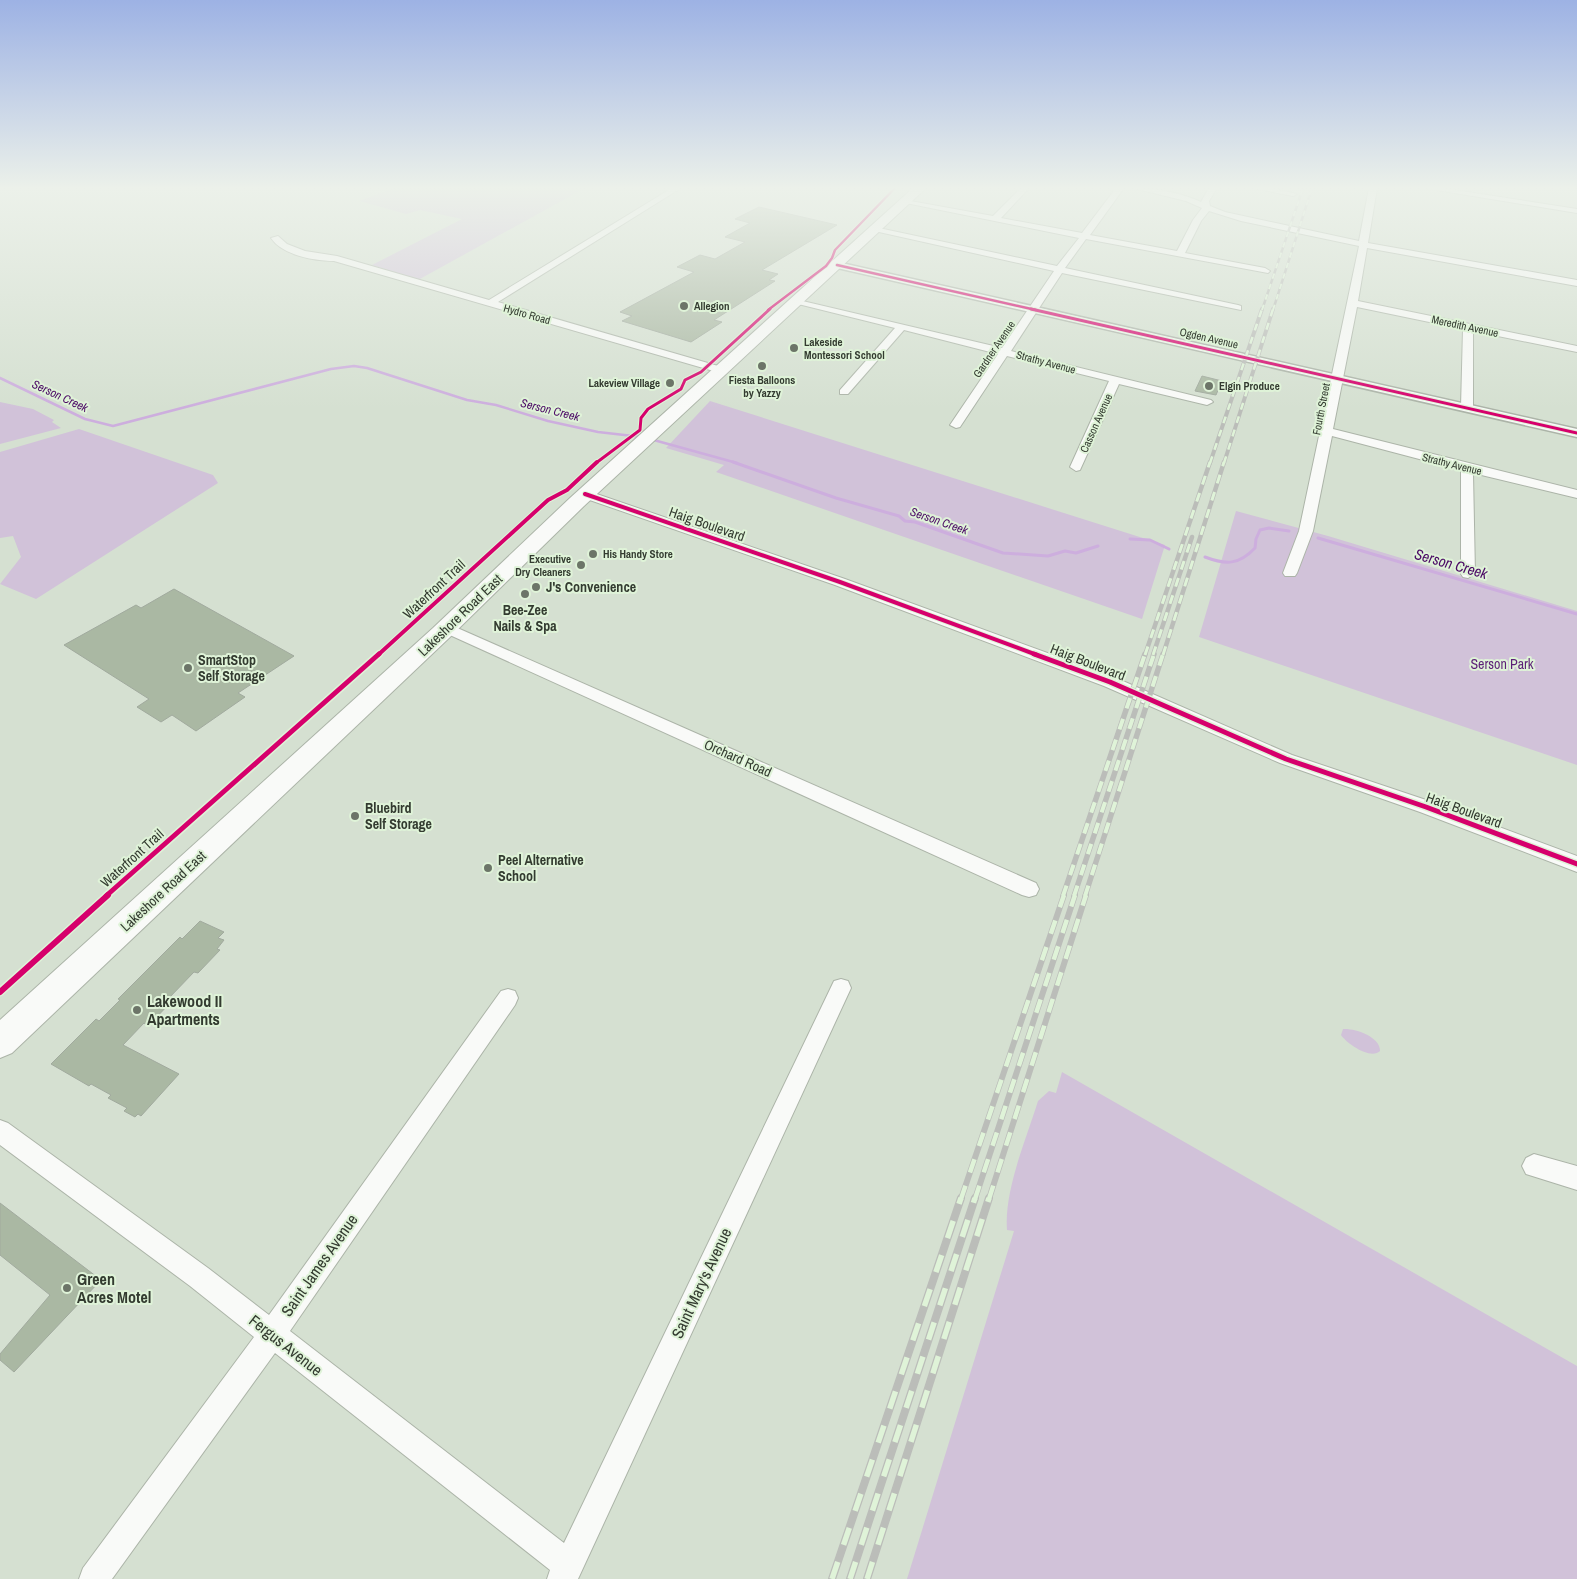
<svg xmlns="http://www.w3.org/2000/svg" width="1577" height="1579" font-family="'Archivo Narrow',sans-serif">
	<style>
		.green { fill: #d1c2d9 }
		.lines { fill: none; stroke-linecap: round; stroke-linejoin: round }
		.stream-far1 { stroke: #cdaede; stroke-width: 2.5 }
		.stream { stroke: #cdaede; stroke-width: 3 }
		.building { fill: #aab8a3; stroke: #a1aa9e }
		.minor-casing { stroke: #acb4a8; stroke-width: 2 }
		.tertiary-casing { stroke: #acb4a8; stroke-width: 3 }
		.primary-casing { stroke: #acb4a8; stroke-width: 2 }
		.minor { fill: #f9faf8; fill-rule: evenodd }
		.tertiary { fill: #f9faf8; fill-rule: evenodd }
		.primary { fill: #f9faf8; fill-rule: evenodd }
		.rail-far5-casing { stroke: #bbbdb9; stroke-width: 2.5 }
		.rail-far4-casing { stroke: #bbbdb9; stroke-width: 4 }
		.rail-far3-casing { stroke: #bbbdb9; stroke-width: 4.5 }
		.rail-far2-casing { stroke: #bbbdb9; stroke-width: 5.5 }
		.rail-far1-casing { stroke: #bbbdb9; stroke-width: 6 }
		.rail-casing { stroke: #bbbdb9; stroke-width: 8 }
		.rail-far5 { stroke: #dff3d8; stroke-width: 2; stroke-dasharray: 5.5; stroke-linecap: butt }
		.rail-far4 { stroke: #dff3d8; stroke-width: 2.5; stroke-dasharray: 7; stroke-linecap: butt }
		.rail-far3 { stroke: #dff3d8; stroke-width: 3; stroke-dasharray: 9; stroke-linecap: butt }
		.rail-far2 { stroke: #dff3d8; stroke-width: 4; stroke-dasharray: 11; stroke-linecap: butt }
		.rail-far1 { stroke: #dff3d8; stroke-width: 4.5; stroke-dasharray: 14; stroke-linecap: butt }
		.rail { stroke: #dff3d8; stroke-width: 5.5; stroke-dasharray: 18; stroke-linecap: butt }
		.cycleway-far4-casing { stroke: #dff3d8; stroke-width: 4 }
		.cycleway-far3-casing { stroke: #dff3d8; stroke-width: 5 }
		.cycleway-far2-casing { stroke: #dff3d8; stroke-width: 6 }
		.cycleway-far1-casing { stroke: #dff3d8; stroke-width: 8 }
		.cycleway-casing { stroke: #dff3d8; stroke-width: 9 }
		.cycleway-far4 { stroke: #d6006c; stroke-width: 2.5 }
		.cycleway-far3 { stroke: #d6006c; stroke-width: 3 }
		.cycleway-far2 { stroke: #d6006c; stroke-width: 4 }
		.cycleway-far1 { stroke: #d6006c; stroke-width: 5 }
		.cycleway { stroke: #d6006c; stroke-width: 6 }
		.poi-dot { fill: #6c7568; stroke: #dff3d8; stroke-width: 2 }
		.labels { text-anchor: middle; stroke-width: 4; stroke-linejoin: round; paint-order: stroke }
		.far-poi-label { font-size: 11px; font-weight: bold; fill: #333b30; stroke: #dff3d8; text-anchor: start }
		.far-street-label { font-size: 11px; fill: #333b30; stroke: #dff3d8 }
		.far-water-label { font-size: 12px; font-style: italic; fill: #4b0965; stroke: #dff3d8 }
		.street-label { font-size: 14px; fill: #333b30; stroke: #dff3d8 }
		.poi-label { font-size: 14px; font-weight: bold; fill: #333b30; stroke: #dff3d8; text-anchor: start }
		.park-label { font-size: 14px; fill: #5c1f77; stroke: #dff3d8 }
		.water-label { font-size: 15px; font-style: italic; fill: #4b0965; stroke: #dff3d8 }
		.near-poi-label { font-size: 16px; font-weight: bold; fill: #333b30; stroke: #dff3d8; text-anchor: start }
		.near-street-label { font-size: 16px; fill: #333b30; stroke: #dff3d8 }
	</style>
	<rect width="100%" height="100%" fill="#d5e0d1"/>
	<path class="green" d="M 393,188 L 585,188 L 418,280 L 372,265 L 462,219 L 420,210 L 406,214 L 360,201 Z
		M 710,401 L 1165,545 L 1142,619 L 716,472 L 724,465 L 666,448 Z
		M 0,402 L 33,409 L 54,420 L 52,422 L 61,428 L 0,444 Z
		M 79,429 L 213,475 L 218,483 L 36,599 L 0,584 L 21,557 L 13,536 L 0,538 L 0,452 Z
		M 1236,511 L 1328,536 L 1577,611 L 1577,765 L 1199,637 Z
		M 1343,1029 C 1355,1028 1381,1037 1380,1051 C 1371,1060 1347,1044 1341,1035 Z
		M 1062,1072 L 1577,1366 L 1577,1579 L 907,1579 L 1014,1231 L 1007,1230 C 1004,1190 1026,1140 1038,1101 L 1049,1091 L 1056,1093 Z"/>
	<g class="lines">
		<path class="stream-far1" d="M 0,378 L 85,419 L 113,426 L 331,369 L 354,366 L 367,368 L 467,400 L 496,405 L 548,421 L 598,432 L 642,437
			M 650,439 L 737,463"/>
		<path class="stream" d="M 733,462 L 836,498 L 899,516 L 905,521 L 915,522 L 1003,553 L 1048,556 L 1065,551 L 1076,553 L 1098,546
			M 1318,538 L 1577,614
			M 1130,539 L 1150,540 L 1169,549
			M 1205,557 C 1226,565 1239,565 1255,548 L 1256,539 L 1260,530 L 1269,528 L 1289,531"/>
	</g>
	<path class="building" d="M 759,207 L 837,225 L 762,270 L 778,274 L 769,280 L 775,281 L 714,320 L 722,322 L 691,342 L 622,321 L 632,316 L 620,312 L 694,272 L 677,267 L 700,255 L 715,259 L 745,242 L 725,237 L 750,223 L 735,219 Z
		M 1202,376 L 1222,381 L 1216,395 L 1195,391 Z
		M 174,589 L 294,656 L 238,693 L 245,697 L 196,731 L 172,715 L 161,722 L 137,707 L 149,699 L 64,645 L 136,605 L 141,608 Z
		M 200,921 L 224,932 L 218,938 L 224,940 L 217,949 L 220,950 L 198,973 L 194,972 L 169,998 L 173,1000 L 148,1026 L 144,1023 L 123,1045 L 179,1074 L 141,1116 L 138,1114 L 135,1117 L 124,1111 L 127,1108 L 108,1098 L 111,1095 L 91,1084 L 89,1086 L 51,1064 L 96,1019 L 99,1021 L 120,1000 L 118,999 L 180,937 L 182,939 Z
		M 0,1203 L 101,1280 L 14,1372 L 0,1360 L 0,1354 L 50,1295 L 0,1255 Z"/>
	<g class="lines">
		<defs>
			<path id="minor" d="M 672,188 L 681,188 L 498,302 L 725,368 L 725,372 L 717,372 L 334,261 C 314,261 282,255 271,238 L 278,236 L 287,244 L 305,251 L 337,256 L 489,300 Z
				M 1021,188 L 1029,188 L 1001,218 L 1082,233 L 1116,188 L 1124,188 L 1090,235 L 1177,251 L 1193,220 L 1202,208 L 1186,201 L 1133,188 C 1156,188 1181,193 1201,202 L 1209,188 L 1217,188 L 1209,201 L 1210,206 L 1225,212 L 1359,241 L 1369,188 L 1377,188 L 1368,243 L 1577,280 L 1577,286 L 1367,248 L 1358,301 L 1577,346 L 1577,352 L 1473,331 L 1473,407 L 1467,410 L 1461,407 L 1463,329 L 1357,307 L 1333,429 L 1577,490 L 1577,498 L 1473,473 L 1475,574 L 1468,578 L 1463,577 L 1461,574 L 1461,470 L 1332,436 L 1313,531 L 1297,573 L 1295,576 L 1285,576 L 1283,573 L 1299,531 L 1359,246 L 1241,221 L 1209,211 L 1201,221 L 1185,253 L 1265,268 L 1270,271 L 1268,273 L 1086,239 L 1065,268 L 1238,305 L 1241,306 L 1241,310 L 1062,273 L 1011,351 L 1211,400 L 1213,402 L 1207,405 L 1119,384 L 1080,470 L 1076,471 L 1070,467 L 1109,381 L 1007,356 L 960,427 L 956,428 L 950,425 L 998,354 L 904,330 L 848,394 L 840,394 L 840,390 L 895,328 L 794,303 L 794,299 L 1002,348 L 1054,271 L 870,230 L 874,227 L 1057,266 L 1079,238 L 901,202 L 905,200 L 993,216 Z
				M 1253,188 L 1270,188 L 1297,194 L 1293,196 Z
				M 1424,188 L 1442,188 L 1577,209 L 1577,213 Z
				M 585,490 L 845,579 L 1116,678 L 1292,755 L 1432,802 L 1577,856 L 1577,872 L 1420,812 L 1280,763 L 1104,686 L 835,585 L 581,497 L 579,494 L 581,491 Z
				M 446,623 L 1036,883 L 1039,889 L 1036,895 L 1029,897 L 1022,895 L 441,631 L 439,628 Z
				M 841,979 L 848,981 L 851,988 L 578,1579 L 547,1579 L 550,1570 L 275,1353 L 112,1579 L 79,1579 L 83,1568 L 254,1337 L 190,1286 L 0,1145 L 0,1120 L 8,1123 L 208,1268 L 269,1315 L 501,991 L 508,989 L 515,991 L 518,998 L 515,1005 L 290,1331 L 564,1543 L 834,981 Z
				M 1534,1154 L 1577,1166 L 1577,1190 L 1526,1174 L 1522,1166 L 1526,1158 Z"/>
			<path id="tertiary" d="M 837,262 L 1577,429 L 1577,437 L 833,267 L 833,263 Z"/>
			<path id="primary" d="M 913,188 L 926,188 L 584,506 L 449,638 L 12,1053 L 0,1058 L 0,1020 L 433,628 L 570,498 Z"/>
		</defs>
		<use href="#minor" class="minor-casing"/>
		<use href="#tertiary" class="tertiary-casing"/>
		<use href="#primary" class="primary-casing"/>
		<use href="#minor" class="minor"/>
		<use href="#tertiary" class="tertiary"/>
		<use href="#primary" class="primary"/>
		<defs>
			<path id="rail-far5" d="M 1262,310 L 1303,188
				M 1273,310 L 1312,188"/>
			<path id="rail-far4" d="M 1210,463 L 1262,309
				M 1224,463 L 1273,309"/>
			<path id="rail-far3" d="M 1145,655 L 1210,462
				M 1153,655 L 1192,537
				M 1163,655 L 1224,462"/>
			<path id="rail-far2" d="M 1063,896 L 1145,654
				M 1074,896 L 1154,654
				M 1085,896 L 1163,654"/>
			<path id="rail-far1" d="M 961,1199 L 1064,895
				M 975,1199 L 1075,895
				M 989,1199 L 1086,895"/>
			<path id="rail" d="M 832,1579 L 961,1198
				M 850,1579 L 975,1198
				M 867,1579 L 989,1198"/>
		</defs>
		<use href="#rail-far5" class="rail-far5-casing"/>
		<use href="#rail-far4" class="rail-far4-casing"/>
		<use href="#rail-far3" class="rail-far3-casing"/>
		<use href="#rail-far2" class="rail-far2-casing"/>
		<use href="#rail-far1" class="rail-far1-casing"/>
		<use href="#rail" class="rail-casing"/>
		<use href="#rail-far5" class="rail-far5"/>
		<use href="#rail-far4" class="rail-far4"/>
		<use href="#rail-far3" class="rail-far3"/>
		<use href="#rail-far2" class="rail-far2"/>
		<use href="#rail-far1" class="rail-far1"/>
		<use href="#rail" class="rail"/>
		<defs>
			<path id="cycleway-far4" d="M 837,265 L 1036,310
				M 768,310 L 826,266 L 832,258 L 835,250 L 895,188"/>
			<path id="cycleway-far3" d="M 1031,309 L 1577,433
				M 596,463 L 640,430 L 641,418 L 648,409 L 681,389 L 685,380 L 701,372 L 770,309"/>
			<path id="cycleway-far2" d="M 585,494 L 840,582 L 1037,655
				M 378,655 L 548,500 L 567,490 L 597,462"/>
			<path id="cycleway-far1" d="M 1034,654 L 1110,682 L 1286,759 L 1426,807 L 1577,864
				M 106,896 L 379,654"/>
			<path id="cycleway" d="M 0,992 L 108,895"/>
		</defs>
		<use href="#cycleway-far4" class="cycleway-far4-casing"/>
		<use href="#cycleway-far3" class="cycleway-far3-casing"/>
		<use href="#cycleway-far2" class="cycleway-far2-casing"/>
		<use href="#cycleway-far1" class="cycleway-far1-casing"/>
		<use href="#cycleway" class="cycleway-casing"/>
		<use href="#cycleway-far4" class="cycleway-far4"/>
		<use href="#cycleway-far3" class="cycleway-far3"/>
		<use href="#cycleway-far2" class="cycleway-far2"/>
		<use href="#cycleway-far1" class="cycleway-far1"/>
		<use href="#cycleway" class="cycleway"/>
	</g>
	<linearGradient id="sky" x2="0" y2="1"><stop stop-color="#9db2e4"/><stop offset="0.46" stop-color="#ecf1ea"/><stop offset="1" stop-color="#ecf1ea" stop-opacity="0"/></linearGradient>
	<rect width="1577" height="409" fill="url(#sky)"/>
	<g class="poi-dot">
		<circle cx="684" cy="306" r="5"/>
		<circle cx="794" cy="348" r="5"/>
		<circle cx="762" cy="366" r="5"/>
		<circle cx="670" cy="383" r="5"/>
		<circle cx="1209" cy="386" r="5"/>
		<circle cx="593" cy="554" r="5"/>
		<circle cx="581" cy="565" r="5"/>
		<circle cx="536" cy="587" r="5"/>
		<circle cx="525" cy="594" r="5"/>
		<circle cx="188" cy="668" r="5"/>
		<circle cx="355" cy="816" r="5"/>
		<circle cx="488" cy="868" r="5"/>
		<circle cx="137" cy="1010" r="5"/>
		<circle cx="67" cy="1288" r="5"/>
	</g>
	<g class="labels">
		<g class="far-poi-label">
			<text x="694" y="310">Allegion</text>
			<text x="804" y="346">Lakeside<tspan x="804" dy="13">Montessori School</tspan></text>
			<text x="762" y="384" text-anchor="middle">Fiesta Balloons<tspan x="762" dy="13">by Yazzy</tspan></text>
			<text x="660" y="387" text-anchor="end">Lakeview Village</text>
			<text x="1219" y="390">Elgin Produce</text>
			<text x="603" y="558">His Handy Store</text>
			<text x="571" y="563" text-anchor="end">Executive<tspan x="571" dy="13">Dry Cleaners</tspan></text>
		</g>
		<g class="far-street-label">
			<text transform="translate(527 314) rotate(16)" y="4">Hydro Road</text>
			<text transform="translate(1465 326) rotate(12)" y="4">Meredith Avenue</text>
			<text transform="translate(1209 338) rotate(13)" y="4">Ogden Avenue</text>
			<text transform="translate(994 349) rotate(-56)" y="4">Gardner Avenue</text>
			<text transform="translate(1046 362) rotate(15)" y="4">Strathy Avenue</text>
			<text transform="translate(1321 409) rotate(-79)" y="4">Fourth Street</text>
			<text transform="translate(1096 423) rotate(-66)" y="4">Casson Avenue</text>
			<text transform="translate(1452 464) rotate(14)" y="4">Strathy Avenue</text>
		</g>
		<g class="far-water-label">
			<text transform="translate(60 396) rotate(25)" y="4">Serson Creek</text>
			<text transform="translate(550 410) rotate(14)" y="4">Serson Creek</text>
			<text transform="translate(939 521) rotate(19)" y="4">Serson Creek</text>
		</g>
		<g class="street-label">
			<text transform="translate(707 524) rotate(19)" y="5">Haig Boulevard</text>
			<text transform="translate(434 589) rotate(-43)" y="5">Waterfront Trail</text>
			<text transform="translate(460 615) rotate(-44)" y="5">Lakeshore Road East</text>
			<text transform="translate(1088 662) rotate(21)" y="5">Haig Boulevard</text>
			<text transform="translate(738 758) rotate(24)" y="5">Orchard Road</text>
			<text transform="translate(1464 810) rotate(20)" y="5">Haig Boulevard</text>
			<text transform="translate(132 858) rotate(-42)" y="5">Waterfront Trail</text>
			<text transform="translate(163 891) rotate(-43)" y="5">Lakeshore Road East</text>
		</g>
		<g class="poi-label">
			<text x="546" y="592">J's Convenience</text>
			<text x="525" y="615" text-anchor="middle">Bee-Zee<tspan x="525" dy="16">Nails &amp; Spa</tspan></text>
			<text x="198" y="665">SmartStop<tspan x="198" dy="16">Self Storage</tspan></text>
			<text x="365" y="813">Bluebird<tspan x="365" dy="16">Self Storage</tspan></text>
			<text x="498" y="865">Peel Alternative<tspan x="498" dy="16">School</tspan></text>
		</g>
		<g class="park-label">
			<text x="1502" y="669">Serson Park</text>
		</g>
		<g class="water-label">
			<text transform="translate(1451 564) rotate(16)" y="5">Serson Creek</text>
		</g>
		<g class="near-poi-label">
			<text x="147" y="1007">Lakewood II<tspan x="147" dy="18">Apartments</tspan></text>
			<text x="77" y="1285">Green<tspan x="77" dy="18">Acres Motel</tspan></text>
		</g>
		<g class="near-street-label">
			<text transform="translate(319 1265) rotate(-55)" y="6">Saint James Avenue</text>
			<text transform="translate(701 1283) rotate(-65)" y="6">Saint Mary's Avenue</text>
			<text transform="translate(286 1345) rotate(38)" y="6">Fergus Avenue</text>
		</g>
	</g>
</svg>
